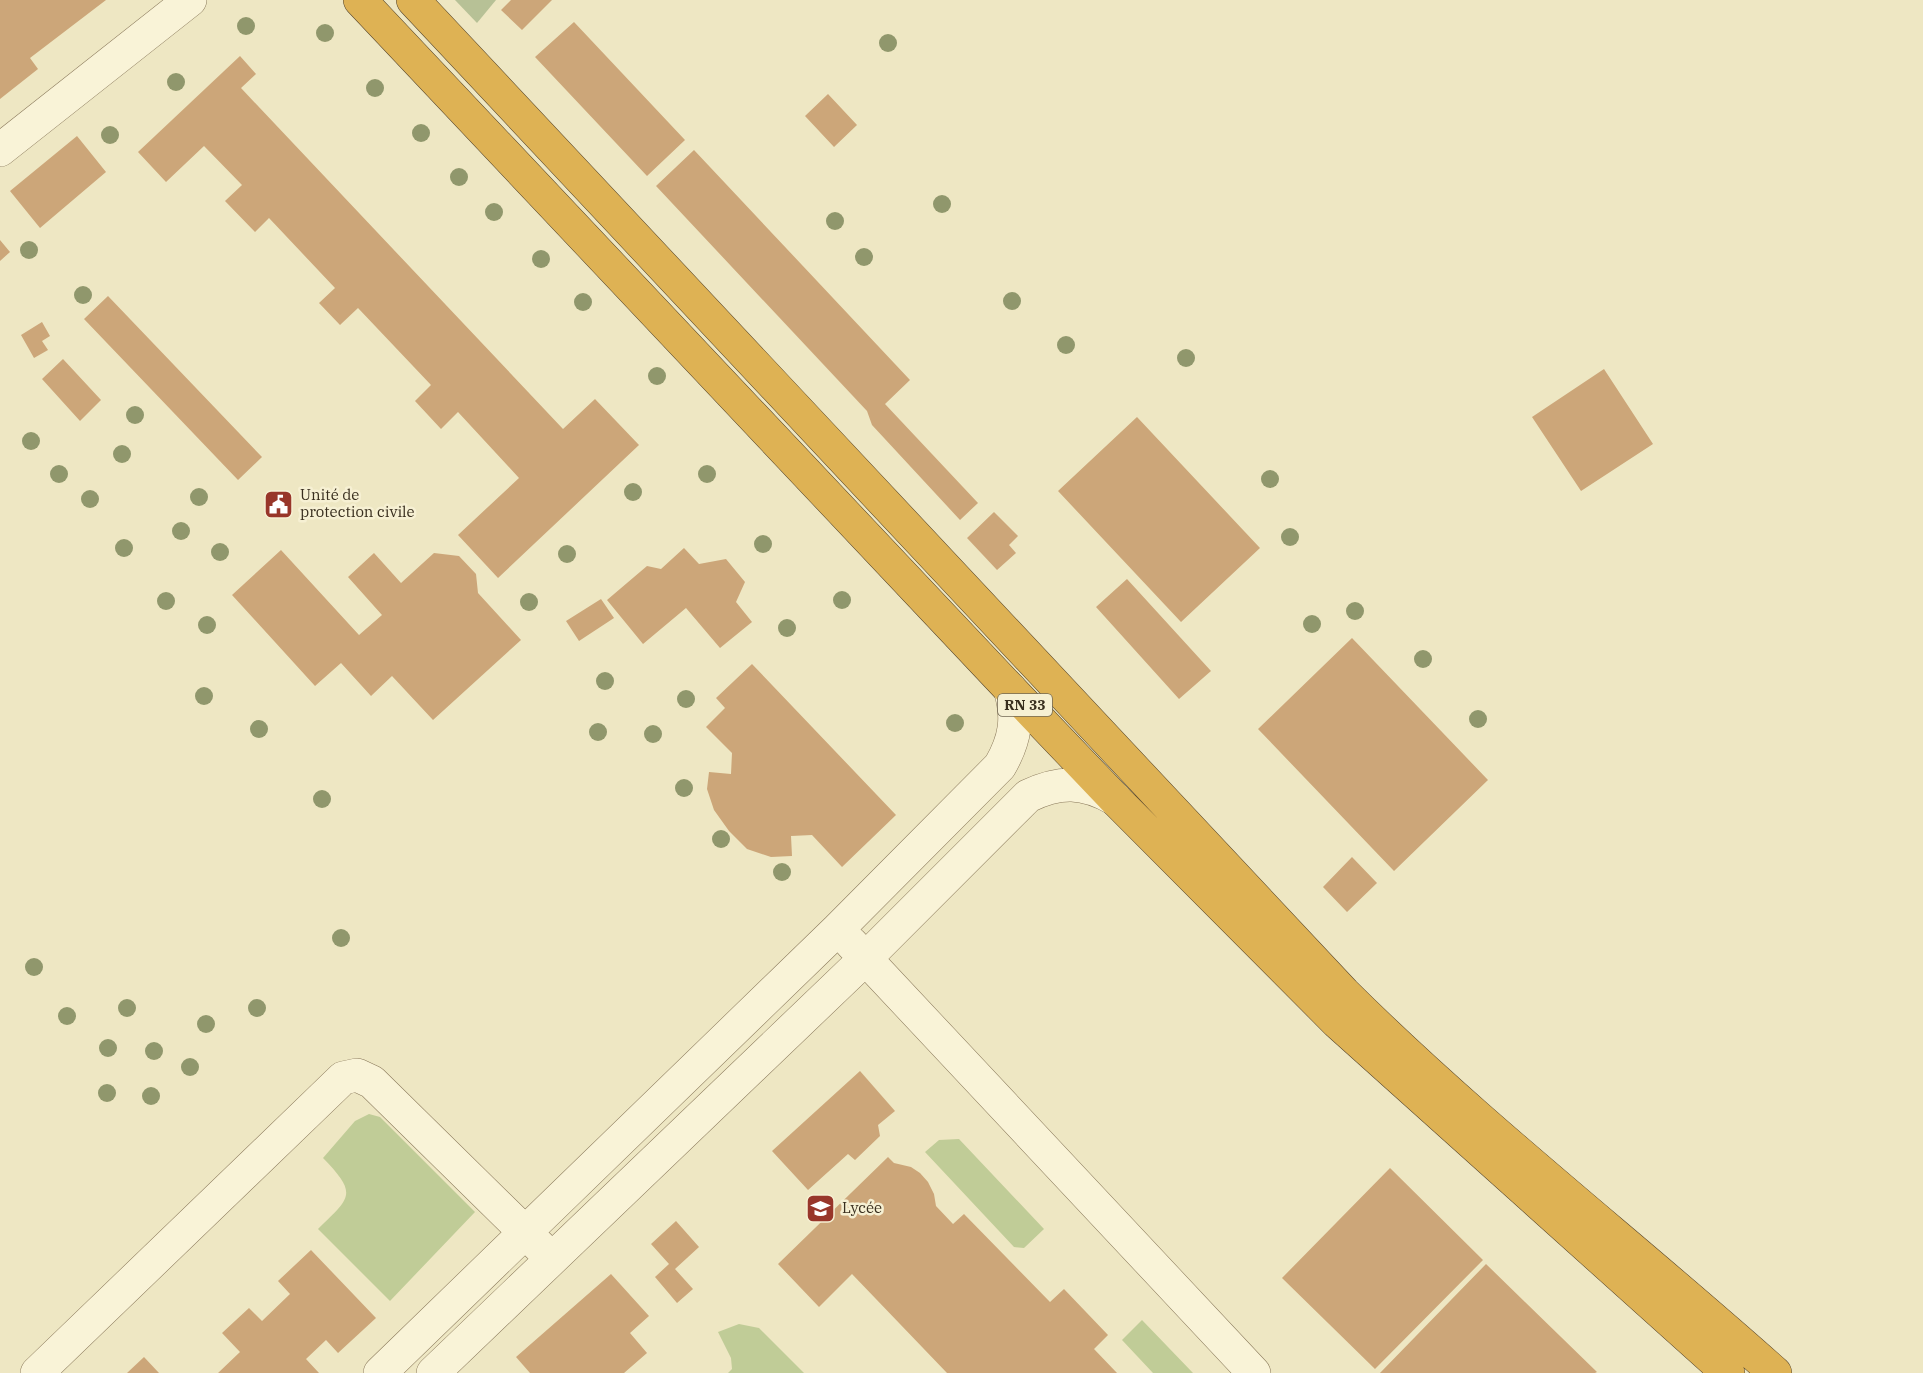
<svg xmlns="http://www.w3.org/2000/svg" width="1923" height="1373" font-family="'IBM Plex Serif',serif">
	<style>
		.green { fill: #c0cc97 }
		.cemetery { fill: #b7c196 }
		.building { fill: #cca679 }
		.lines { fill: none; stroke-linecap: round; stroke-linejoin: round }
		.minor-casing { stroke: #89785a; stroke-width: 34 }
		.highway-casing { stroke: #56462e; stroke-width: 34 }
		.minor { stroke: #f9f3d7; stroke-width: 33 }
		.highway { stroke: #deb254; stroke-width: 33 }
		.tree { fill: #90976c }
		.labels { text-anchor: middle; stroke-width: 5; stroke-linejoin: round; paint-order: stroke }
		.shield { fill: #f6f0d3; stroke: #716854; stroke-width: 1.5 }
		.shield-label { font-size: 14px; font-weight: bold; fill: #382e1e }
		.poi-label { font-size: 15px; fill: #382e1e; stroke: #f6f0d3; text-anchor: start }
	</style>
	<rect width="100%" height="100%" fill="#eee7c3"/>
	<path class="green" d="M 369,1114 L 380,1117 L 475,1212 L 390,1301 L 318,1229 C 351,1197 358,1194 323,1158 L 355,1121 Z
		M 959,1139 L 1044,1229 L 1024,1248 L 1014,1247 L 925,1152 L 939,1140 Z
		M 1142,1320 L 1193,1373 L 1153,1373 L 1122,1340 Z
		M 739,1324 L 759,1328 L 804,1373 L 728,1373 L 732,1369 L 731,1358 L 718,1332 Z"/>
	<path class="cemetery" d="M 455,0 L 496,0 L 477,23 Z"/>
	<path class="building" d="M 0,0 L 106,0 L 30,58 L 38,69 L 0,99 Z
		M 511,0 L 552,0 L 522,30 L 501,10 Z
		M 574,22 L 685,140 L 647,176 L 535,57 Z
		M 240,56 L 256,74 L 241,88 L 563,429 L 595,399 L 639,445 L 498,578 L 458,535 L 519,478 L 458,412 L 441,429 L 415,401 L 431,385 L 358,308 L 340,325 L 319,303 L 335,288 L 269,218 L 255,232 L 225,201 L 242,185 L 204,146 L 166,182 L 138,152 Z
		M 828,94 L 857,125 L 834,147 L 805,116 Z
		M 77,136 L 106,172 L 40,228 L 10,191 Z
		M 694,150 L 910,380 L 885,404 L 978,503 L 960,520 L 872,425 L 867,411 L 656,186 Z
		M 0,240 L 10,252 L 0,261 Z
		M 108,296 L 262,457 L 238,480 L 84,319 Z
		M 42,322 L 50,336 L 42,341 L 48,350 L 34,358 L 21,335 Z
		M 63,359 L 101,400 L 80,421 L 42,379 Z
		M 1604,369 L 1653,444 L 1581,491 L 1532,417 Z
		M 1137,417 L 1260,548 L 1181,622 L 1058,491 Z
		M 994,512 L 1018,536 L 1009,545 L 1016,553 L 997,570 L 967,538 Z
		M 684,548 L 699,564 L 726,559 L 745,582 L 736,602 L 752,622 L 720,648 L 686,608 L 643,644 L 607,600 L 647,566 L 661,569 Z
		M 281,550 L 359,635 L 382,615 L 348,577 L 374,553 L 401,583 L 434,553 L 459,556 L 476,574 L 478,593 L 521,640 L 433,720 L 392,676 L 371,696 L 341,663 L 315,686 L 232,595 Z
		M 1127,579 L 1211,671 L 1179,699 L 1096,607 Z
		M 601,599 L 614,618 L 579,641 L 566,621 Z
		M 1352,638 L 1488,780 L 1394,871 L 1258,729 Z
		M 752,664 L 896,815 L 842,867 L 812,835 L 791,836 L 792,856 L 771,857 L 747,849 L 729,831 L 714,810 L 707,789 L 709,772 L 731,774 L 732,753 L 706,727 L 725,708 L 716,698 Z
		M 1352,857 L 1377,883 L 1347,912 L 1323,887 Z
		M 860,1071 L 895,1111 L 878,1125 L 880,1136 L 855,1160 L 848,1154 L 808,1190 L 772,1151 Z
		M 888,1157 L 894,1163 L 911,1167 L 920,1173 L 928,1182 L 934,1194 L 936,1206 L 953,1224 L 964,1214 L 1050,1302 L 1064,1289 L 1108,1335 L 1094,1349 L 1117,1373 L 947,1373 L 852,1274 L 819,1307 L 778,1264 Z
		M 1390,1168 L 1483,1260 L 1375,1369 L 1282,1278 Z
		M 676,1221 L 699,1247 L 675,1269 L 693,1289 L 677,1303 L 655,1277 L 669,1264 L 651,1244 Z
		M 311,1250 L 376,1318 L 338,1353 L 326,1340 L 306,1359 L 319,1373 L 218,1373 L 240,1352 L 222,1333 L 249,1308 L 262,1321 L 290,1294 L 278,1281 Z
		M 1486,1264 L 1597,1372 L 1595,1373 L 1380,1373 Z
		M 611,1274 L 649,1316 L 630,1333 L 647,1353 L 624,1373 L 530,1373 L 516,1357 Z
		M 144,1357 L 159,1373 L 127,1373 Z"/>
	<g class="lines">
		<defs>
			<path id="minor" d="M 0,150 L 190,0
				M 851,943 L 1254,1373
				M 37,1373 L 343,1078 L 357,1075 L 372,1082 L 541,1248
				M 380,1373 L 837,930 L 1000,766 C 1015,740 1019,718 1010,689
				M 433,1373 L 866,958 L 1028,796 C 1060,781 1083,781 1115,799"/>
			<path id="highway" d="M 360,0 L 1010,689 L 1115,799 L 1337,1022 L 1728,1373
				M 413,0 L 1344,993 C 1480,1128 1632,1245 1775,1373"/>
		</defs>
		<use href="#minor" class="minor-casing"/>
		<use href="#highway" class="highway-casing"/>
		<use href="#minor" class="minor"/>
		<use href="#highway" class="highway"/>
	</g>
	<g class="tree">
		<circle cx="246" cy="26" r="9"/>
		<circle cx="325" cy="33" r="9"/>
		<circle cx="888" cy="43" r="9"/>
		<circle cx="176" cy="82" r="9"/>
		<circle cx="375" cy="88" r="9"/>
		<circle cx="421" cy="133" r="9"/>
		<circle cx="110" cy="135" r="9"/>
		<circle cx="459" cy="177" r="9"/>
		<circle cx="942" cy="204" r="9"/>
		<circle cx="494" cy="212" r="9"/>
		<circle cx="835" cy="221" r="9"/>
		<circle cx="29" cy="250" r="9"/>
		<circle cx="864" cy="257" r="9"/>
		<circle cx="541" cy="259" r="9"/>
		<circle cx="83" cy="295" r="9"/>
		<circle cx="1012" cy="301" r="9"/>
		<circle cx="583" cy="302" r="9"/>
		<circle cx="1066" cy="345" r="9"/>
		<circle cx="1186" cy="358" r="9"/>
		<circle cx="657" cy="376" r="9"/>
		<circle cx="135" cy="415" r="9"/>
		<circle cx="31" cy="441" r="9"/>
		<circle cx="122" cy="454" r="9"/>
		<circle cx="59" cy="474" r="9"/>
		<circle cx="707" cy="474" r="9"/>
		<circle cx="1270" cy="479" r="9"/>
		<circle cx="633" cy="492" r="9"/>
		<circle cx="199" cy="497" r="9"/>
		<circle cx="90" cy="499" r="9"/>
		<circle cx="181" cy="531" r="9"/>
		<circle cx="1290" cy="537" r="9"/>
		<circle cx="763" cy="544" r="9"/>
		<circle cx="124" cy="548" r="9"/>
		<circle cx="220" cy="552" r="9"/>
		<circle cx="567" cy="554" r="9"/>
		<circle cx="842" cy="600" r="9"/>
		<circle cx="166" cy="601" r="9"/>
		<circle cx="529" cy="602" r="9"/>
		<circle cx="1355" cy="611" r="9"/>
		<circle cx="1312" cy="624" r="9"/>
		<circle cx="207" cy="625" r="9"/>
		<circle cx="787" cy="628" r="9"/>
		<circle cx="1423" cy="659" r="9"/>
		<circle cx="605" cy="681" r="9"/>
		<circle cx="204" cy="696" r="9"/>
		<circle cx="686" cy="699" r="9"/>
		<circle cx="1478" cy="719" r="9"/>
		<circle cx="955" cy="723" r="9"/>
		<circle cx="259" cy="729" r="9"/>
		<circle cx="598" cy="732" r="9"/>
		<circle cx="653" cy="734" r="9"/>
		<circle cx="684" cy="788" r="9"/>
		<circle cx="322" cy="799" r="9"/>
		<circle cx="721" cy="839" r="9"/>
		<circle cx="782" cy="872" r="9"/>
		<circle cx="341" cy="938" r="9"/>
		<circle cx="34" cy="967" r="9"/>
		<circle cx="127" cy="1008" r="9"/>
		<circle cx="257" cy="1008" r="9"/>
		<circle cx="67" cy="1016" r="9"/>
		<circle cx="206" cy="1024" r="9"/>
		<circle cx="108" cy="1048" r="9"/>
		<circle cx="154" cy="1051" r="9"/>
		<circle cx="190" cy="1067" r="9"/>
		<circle cx="107" cy="1093" r="9"/>
		<circle cx="151" cy="1096" r="9"/>
	</g>
	<defs>
		<symbol id="civic-square" viewBox="-11 -11 22 22"><rect x="-9" y="-9" width="18" height="18" rx="4" fill="#98362a" stroke="#f6f0d3"/><path d="M-.6-6.5H3V-4.5H.6V-3L4-1V1h2V6H-6V1h2V-1L-.6-3ZM-1.2 2.5V6h2.4V2.5Z" fill="#fff"/></symbol>
		<symbol id="school-square" viewBox="-11 -11 22 22"><rect x="-9" y="-9" width="18" height="18" rx="4" fill="#98362a" stroke="#f6f0d3"/><path d="M0-5L7-2L0 1L-7-2ZM-4 1L0 2.5L4 1V4Q0 6-4 4Z" fill="#fff"/></symbol>
	</defs>
	<g fill-rule="evenodd">
		<use href="#civic-square" x="262" y="488" width="33" height="33"/>
		<use href="#school-square" x="804" y="1192" width="33" height="33"/>
	</g>
	<g class="labels">
		<rect class="shield" x="998" y="694" width="54" height="22" rx="4.5"/>
		<g class="shield-label">
			<text x="1025" y="710">RN 33</text>
		</g>
		<g class="poi-label">
			<text x="300" y="500">Unité de<tspan x="300" dy="17">protection civile</tspan></text>
			<text x="842" y="1213">Lycée</text>
		</g>
	</g>
</svg>
